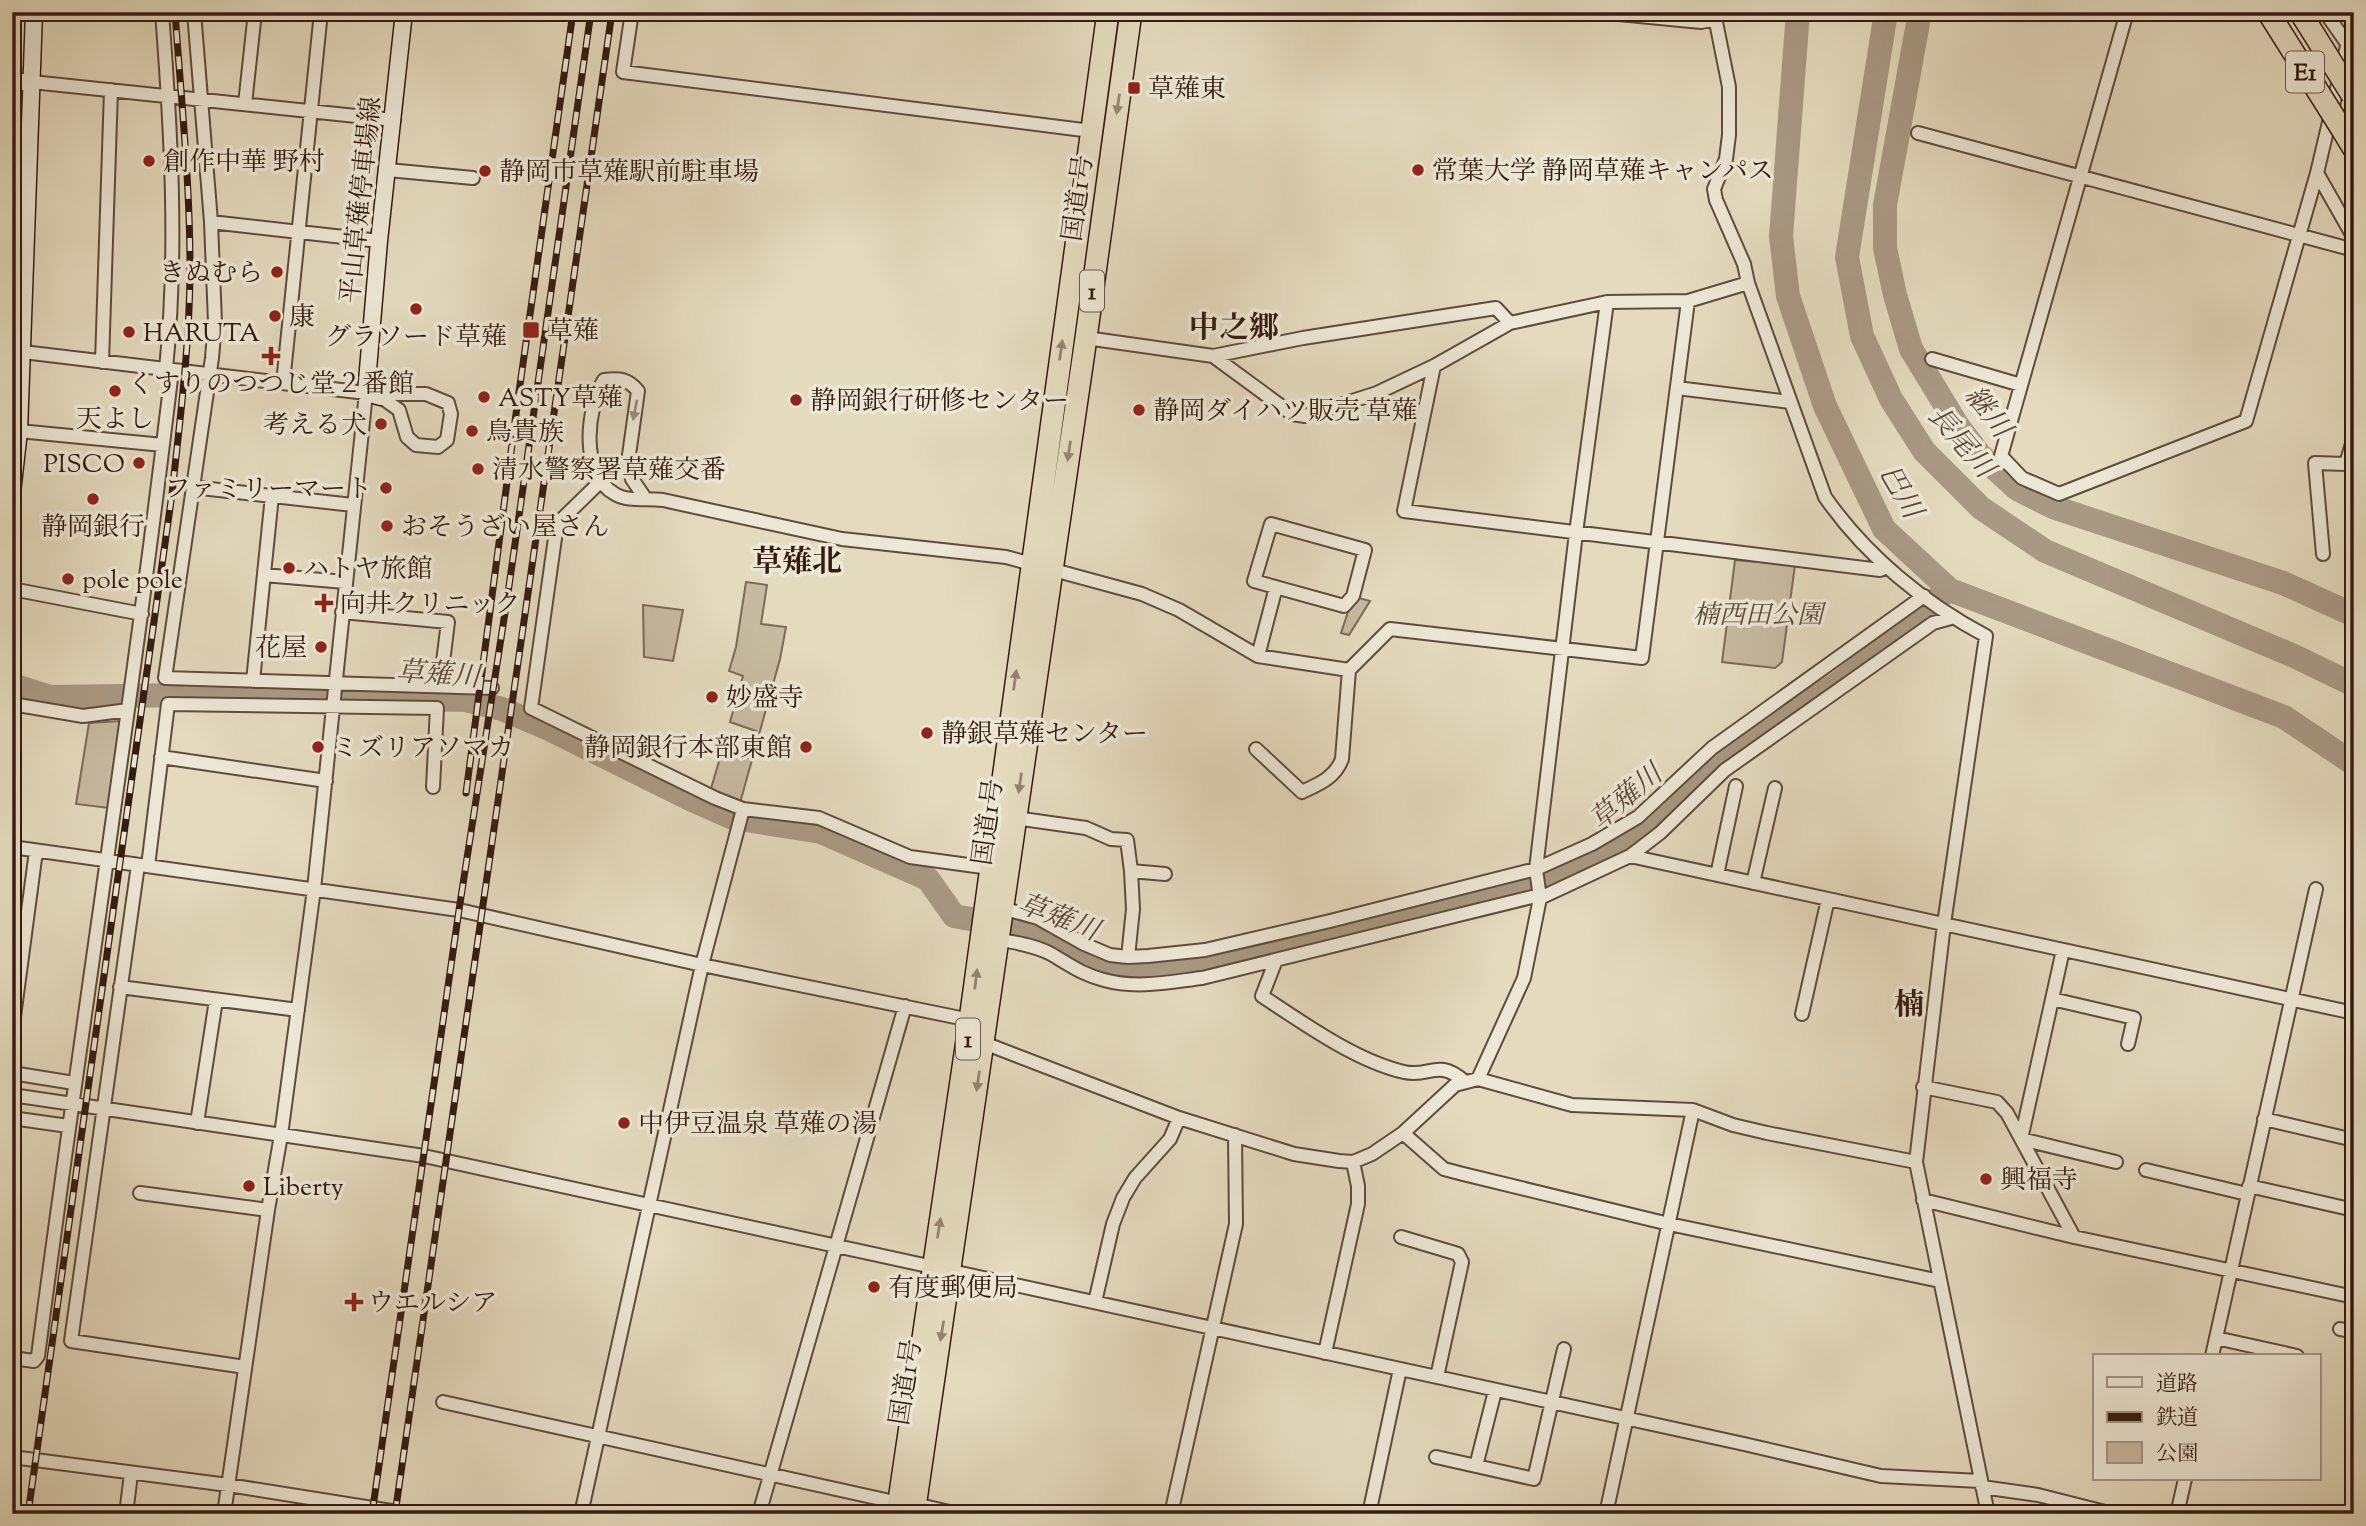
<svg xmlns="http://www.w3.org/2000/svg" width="2366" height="1526" font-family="'Sorts Mill Goudy','Noto Serif JP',serif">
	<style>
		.green { fill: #c6baa0; stroke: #7c6b58; stroke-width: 2 }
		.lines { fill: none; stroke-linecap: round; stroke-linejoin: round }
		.river { stroke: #a89983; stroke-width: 24 }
		.street-casing { stroke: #5f4c3c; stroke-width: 16 }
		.secondary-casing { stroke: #331c10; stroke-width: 19 }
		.highway-casing { stroke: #331c10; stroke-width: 24 }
		.street { stroke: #ede7d5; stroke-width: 12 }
		.secondary { stroke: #ede7d5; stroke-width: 16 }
		.highway { stroke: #e4dabe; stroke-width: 21 }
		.rail-casing { stroke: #331c10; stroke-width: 7 }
		.rail { stroke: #ede7d5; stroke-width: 4.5; stroke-dasharray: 13; stroke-linecap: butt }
		.highway-bridge-casing { stroke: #331c10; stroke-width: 24; stroke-linecap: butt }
		.highway-bridge { stroke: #e4dabe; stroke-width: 21 }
		.oneway { fill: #948470 }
		.oneway2 { fill: #998c7c }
		.poi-dot { fill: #8f2418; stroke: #ede7d5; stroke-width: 2.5 }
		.labels { text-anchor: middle; stroke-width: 7; stroke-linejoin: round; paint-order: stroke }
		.shield { fill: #ede7d5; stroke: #6b594b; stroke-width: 2 }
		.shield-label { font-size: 24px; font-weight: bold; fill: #331c10 }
		.poi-label { font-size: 26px; fill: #331c10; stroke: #ede7d5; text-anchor: start }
		.street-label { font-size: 26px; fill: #331c10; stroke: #ede7d5 }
		.park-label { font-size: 26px; font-style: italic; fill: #5f4b3b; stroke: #ede7d5 }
		.water-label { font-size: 28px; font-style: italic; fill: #5c4838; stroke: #ede7d5 }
		.quarter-label { font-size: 30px; font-weight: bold; fill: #331c10; stroke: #ede7d5 }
	</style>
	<rect width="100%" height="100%" fill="#e4dabe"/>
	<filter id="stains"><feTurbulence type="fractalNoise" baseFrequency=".00286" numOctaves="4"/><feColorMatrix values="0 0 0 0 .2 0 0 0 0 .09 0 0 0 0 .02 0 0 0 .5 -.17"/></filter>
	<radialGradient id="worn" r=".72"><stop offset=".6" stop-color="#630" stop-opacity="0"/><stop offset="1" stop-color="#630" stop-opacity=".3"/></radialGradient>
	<path class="green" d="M 1735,560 L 1795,565 L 1782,662 L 1775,668 L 1722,662 Z
		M 746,582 L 767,585 L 761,624 L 786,627 L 780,659 L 740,803 L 710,792 L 722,751 L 748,758 L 756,731 L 730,722 L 743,676 L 729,671 L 736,647 Z
		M 1359,598 L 1370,601 L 1349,635 L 1341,633 L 1348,612 Z
		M 643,605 L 683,610 L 673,661 L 644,657 Z
		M 120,721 L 109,808 L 76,804 L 89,723 Z"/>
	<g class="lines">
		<path class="river" d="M 1798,12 L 1781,236 L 1788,296 L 1825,406 L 1884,529 L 1950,590 L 2284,717 L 2354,764
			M 1886,12 L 1847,257 L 1862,336 L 1891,399 L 1924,451 L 1981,508 L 2045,551 L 2294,656 L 2354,685
			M 1920,12 L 1885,205 L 1885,248 L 1895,295 L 1911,349 L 1958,426 L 1980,455 L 2017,489 L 2053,507 L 2283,583 L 2354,615
			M 12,685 L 50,697 L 256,694 L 356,698 L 466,700 L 502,709 L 549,729 L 692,800 L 733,818 L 821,832 L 928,879 L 954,916 C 976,921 1000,921 1021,928 C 1060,941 1092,970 1134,971 C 1195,973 1257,951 1316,937 C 1419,912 1529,894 1623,843 L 1722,753 L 1837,684 L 1894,640 L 1940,596 L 1950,590"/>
		<defs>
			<path id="street" d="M 162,12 C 171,131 178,250 166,369
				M 194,12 L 211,222
				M 632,12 L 623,72 L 1091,131
				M 1598,12 L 1701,22 L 1716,19
				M 1714,12 L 1729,87 L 1729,135 L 1726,159 L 1714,189 L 1716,200 L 1744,264 L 1748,283 L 1825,497 C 1866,556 1924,603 1986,636 L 1944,924 L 1916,1162 L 1988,1514
				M 2127,12 L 2001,456 L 2022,478 L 2059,494 L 2246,421 L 2317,173 L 2347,46 L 2354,32
				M 2325,12 L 2351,49
				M 32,82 L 394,120
				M 245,104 L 255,12
				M 1918,133 L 2354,250
				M 388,170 L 473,178
				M 2317,173 L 2354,238
				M 379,241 L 211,222 L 215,322 L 212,358 L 165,678 L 492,688
				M 1086,338 L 1213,356 L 1292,414 L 1305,416 L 1377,393 L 1434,366 L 1510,323 L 1607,302 L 1688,301 L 1748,283
				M 23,352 L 366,393 L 314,889 L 281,1135 L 268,1210 L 224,1514
				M 1213,356 L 1303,338 L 1496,308 L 1510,323
				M 1932,359 L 2021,385
				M 102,362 L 111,90
				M 1434,366 L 1404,511 L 1880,570 L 1887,567
				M 283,383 L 321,12
				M 1677,388 L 1790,402
				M 392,394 L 426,394 L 448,403 L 451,414 L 447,440 L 438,447 L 416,445 L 407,437 L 399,410 L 381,397 Z
				M 19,431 L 163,445
				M 600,482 L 557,524 L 531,708 L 715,798 L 743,809 L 819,818 L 910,857 L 990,868
				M 192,487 L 353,505
				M 645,498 L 632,479 L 628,462 L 638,391 C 628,379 620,378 604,380 C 586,409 580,475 615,494 C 628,502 647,498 663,500 L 842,539 L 1006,557 L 1142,594 L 1179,610 L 1258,656 L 1349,670 L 1390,629 L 1642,658 L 1688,301
				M 1271,524 L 1365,550 L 1353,596 L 1344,606 L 1254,581 Z
				M 2323,554 L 2315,463 L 2346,464 L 2354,437
				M 264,575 L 345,582
				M 12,589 L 142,614
				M 342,612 L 448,622 L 440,686
				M 1258,656 L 1276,587
				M 253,681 L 272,496
				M 12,704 L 83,716 L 128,710
				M 1256,749 L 1302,792 C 1319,784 1335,778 1342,759 L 1349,670
				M 161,757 L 326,781
				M 1015,818 L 1086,828 L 1111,839 L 1127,840 L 1131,871 L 1165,874
				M 12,847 L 459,910 L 702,965 L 970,1020 L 972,1024
				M 1630,856 L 1660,833 L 1725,770 L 1933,623 L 1951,618
				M 138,865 L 71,1341 L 245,1367
				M 148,866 L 168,704 L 437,708 L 433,787
				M 1717,875 L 1736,786
				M 1753,883 L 1775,788
				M 1540,898 L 1630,856 L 2354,1013
				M 1002,908 L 1038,918 L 1084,944 L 1110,955 L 1128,957 L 1148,956 L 1205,950 L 1330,921 L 1536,869 L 1592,844 L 1638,817 L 1712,748 L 1924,596
				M 998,939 C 1015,943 1035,945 1051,954 C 1070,965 1081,974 1104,980 C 1136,989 1169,982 1202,978 L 1540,895
				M 2063,950 L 2021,1139 L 2116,1162
				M 1128,957 L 1133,909 L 1131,871
				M 1276,960 L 1262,996 C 1303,1023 1356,1061 1404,1072 C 1430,1078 1437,1058 1464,1081
				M 120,987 L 298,1010
				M 2052,999 L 2134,1018 L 2128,1044
				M 1802,1014 L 1828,899
				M 12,1032 L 36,851
				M 981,1040 L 984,1043 L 1179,1118 L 1294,1154 L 1339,1161 L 1353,1162 L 1372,1154 L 1403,1133 L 1455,1085 L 1478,1079 L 1572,1105 L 1693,1110 L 1733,1125 L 1767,1133 L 1916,1162
				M 12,1073 L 74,1083
				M 1478,1079 L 1524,978 L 1540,898 L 1536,869 L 1576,533 L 1607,302
				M 1923,1087 L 1997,1102 L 2007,1113 L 2074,1237
				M 12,1095 L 424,1156 L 1744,1444 L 1881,1476 L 1980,1481
				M 12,1118 L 68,1126
				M 2264,1119 L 2354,1140
				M 197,1123 L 216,1000
				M 1403,1133 L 1444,1169 L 1463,1174 L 1669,1224 L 1940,1281
				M 2146,1170 L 2247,1194
				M 2249,1186 L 2354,1210
				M 140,1193 L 268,1210
				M 1923,1200 L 2074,1237 L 2354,1297
				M 1401,1237 L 1458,1254 L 1462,1262 L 1437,1377
				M 1095,1302 L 1113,1224 L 1123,1198 L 1135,1178 L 1170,1139 L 1179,1118
				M 2340,1329 L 2354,1332
				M 2216,1338 L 2297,1356
				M 1325,1353 L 1358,1204 L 1358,1186 L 1353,1162
				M 2212,1356 L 2316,889
				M 12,1358 L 34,1361 L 38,1356 C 81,1027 133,699 172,370
				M 443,1402 L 899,1503
				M 12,1457 L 228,1485 L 410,1514
				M 1436,1457 L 1534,1479 L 1564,1349
				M 1476,1466 L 1495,1391
				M 1982,1487 L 2038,1495 L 2113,1514
				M 915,1504 L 958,1514
				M 126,1514 L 131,1474
				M 581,1514 L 702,965 L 743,809
				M 759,1514 L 905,1006
				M 1171,1514 L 1236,1224 L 1235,1135
				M 1369,1514 L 1400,1369
				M 1606,1514 L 1693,1110
				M 2177,1514 L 2185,1479"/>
			<path id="secondary" d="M 12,82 L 32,82
				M 381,397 L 366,393 L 379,241 L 404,12
				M 12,493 L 19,431 L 34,12"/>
			<path id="highway" d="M 2343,131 L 2354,149
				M 897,1514 L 970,1020 L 1108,12
				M 914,1514 L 1086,338 L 1131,12"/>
		</defs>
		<use href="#street" class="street-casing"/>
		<use href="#secondary" class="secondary-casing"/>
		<use href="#highway" class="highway-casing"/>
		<use href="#street" class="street"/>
		<use href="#secondary" class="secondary"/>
		<use href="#highway" class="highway"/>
		<defs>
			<path id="rail" d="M 466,793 L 518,399 L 573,12
				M 28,1514 L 172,494 C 180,419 190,343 190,267 C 190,182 181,97 175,12
				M 372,1514 L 459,910 L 508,593 L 591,12
				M 395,1514 L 612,12"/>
		</defs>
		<use href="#rail" class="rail-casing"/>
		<use href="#rail" class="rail"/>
		<defs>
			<path id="highway-bridge" d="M 2268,12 L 2343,131
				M 2300,12 L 2352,95"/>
		</defs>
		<use href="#highway-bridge" class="highway-bridge-casing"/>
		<use href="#highway-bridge" class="highway-bridge"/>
	</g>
	<defs><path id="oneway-solid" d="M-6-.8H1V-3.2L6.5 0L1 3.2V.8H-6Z" transform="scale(1.75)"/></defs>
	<g class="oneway">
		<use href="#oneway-solid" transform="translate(1118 104) rotate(98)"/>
		<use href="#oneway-solid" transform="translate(1061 350) rotate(-82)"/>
		<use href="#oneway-solid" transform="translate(1069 451) rotate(98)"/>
		<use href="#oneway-solid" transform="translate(1015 680) rotate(-82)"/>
		<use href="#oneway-solid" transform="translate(1020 783) rotate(98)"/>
		<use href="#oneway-solid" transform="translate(976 979) rotate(-83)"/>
		<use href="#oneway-solid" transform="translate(978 1081) rotate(98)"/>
		<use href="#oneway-solid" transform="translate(939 1228) rotate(-81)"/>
		<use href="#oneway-solid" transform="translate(942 1331) rotate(99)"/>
	</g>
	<use class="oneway2" href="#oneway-solid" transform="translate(635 410) rotate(101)"/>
	<g class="poi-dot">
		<rect x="1127" y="81" width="14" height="14" rx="3.5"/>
		<circle cx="149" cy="161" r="7"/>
		<circle cx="1418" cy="170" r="7"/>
		<circle cx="485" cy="171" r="7"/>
		<circle cx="277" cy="272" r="7"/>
		<circle cx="416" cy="309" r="7"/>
		<circle cx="275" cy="316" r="7"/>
		<rect x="522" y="321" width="18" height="18" rx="3.5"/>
		<circle cx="129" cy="332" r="7"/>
		<path d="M267.5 345.5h7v7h7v7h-7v7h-7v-7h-7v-7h7z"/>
		<circle cx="115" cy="391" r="7"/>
		<circle cx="484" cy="397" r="7"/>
		<circle cx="796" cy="400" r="7"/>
		<circle cx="1139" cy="410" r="7"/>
		<circle cx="381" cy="424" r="7"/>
		<circle cx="472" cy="431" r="7"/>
		<circle cx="139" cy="463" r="7"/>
		<circle cx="478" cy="469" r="7"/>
		<circle cx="386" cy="488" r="7"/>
		<circle cx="93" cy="499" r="7"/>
		<circle cx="387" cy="526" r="7"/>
		<circle cx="289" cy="568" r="7"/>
		<circle cx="68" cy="579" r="7"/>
		<path d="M320.5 592.5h7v7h7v7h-7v7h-7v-7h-7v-7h7z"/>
		<circle cx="321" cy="647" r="7"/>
		<circle cx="712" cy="697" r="7"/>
		<circle cx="927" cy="733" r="7"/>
		<circle cx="318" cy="747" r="7"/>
		<circle cx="806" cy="747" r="7"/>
		<circle cx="624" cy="1123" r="7"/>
		<circle cx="1986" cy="1179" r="7"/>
		<circle cx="249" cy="1186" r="7"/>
		<circle cx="874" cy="1287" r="7"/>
		<path d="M350.5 1291.5h7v7h7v7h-7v7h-7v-7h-7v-7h7z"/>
	</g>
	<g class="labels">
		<g class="shield">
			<rect x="2286" y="51.5" width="38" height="41" rx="5"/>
			<rect x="1080" y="270.5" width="24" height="41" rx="5"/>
			<rect x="956" y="1018.5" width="24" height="41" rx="5"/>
		</g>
		<g class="shield-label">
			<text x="2305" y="80">E1</text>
			<text x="1092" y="299">1</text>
			<text x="968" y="1047">1</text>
		</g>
		<g class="poi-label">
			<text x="1148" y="97">草薙東</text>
			<text x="163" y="170">創作中華 野村</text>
			<text x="1432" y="179">常葉大学 静岡草薙キャンパス</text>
			<text x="499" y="180">静岡市草薙駅前駐車場</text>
			<text x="263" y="281" text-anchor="end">きぬむら</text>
			<text x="289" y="325">康</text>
			<text x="547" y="339">草薙</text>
			<text x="143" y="341">HARUTA</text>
			<text x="416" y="345" text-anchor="middle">グラソード草薙</text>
			<text x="271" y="392" text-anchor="middle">くすりのつつじ堂２番館</text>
			<text x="498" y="406">ASTY草薙</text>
			<text x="810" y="409">静岡銀行研修センター</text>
			<text x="1153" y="419">静岡ダイハツ販売 草薙</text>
			<text x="115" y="427" text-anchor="middle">天よし</text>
			<text x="367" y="433" text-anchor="end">考える犬</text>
			<text x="486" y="440">鳥貴族</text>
			<text x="125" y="472" text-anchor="end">PISCO</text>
			<text x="492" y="478">清水警察署草薙交番</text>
			<text x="372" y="497" text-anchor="end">ファミリーマート</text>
			<text x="93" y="535" text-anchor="middle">静岡銀行</text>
			<text x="401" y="535">おそうざい屋さん</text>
			<text x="303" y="577">ハトヤ旅館</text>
			<text x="82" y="588">pole pole</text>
			<text x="340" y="612">向井クリニック</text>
			<text x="307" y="656" text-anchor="end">花屋</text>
			<text x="726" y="706">妙盛寺</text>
			<text x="941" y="742">静銀草薙センター</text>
			<text x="332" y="756">ミズリアソマカ</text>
			<text x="792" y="756" text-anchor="end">静岡銀行本部東館</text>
			<text x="638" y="1132">中伊豆温泉 草薙の湯</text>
			<text x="2000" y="1188">興福寺</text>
			<text x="263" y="1195">Liberty</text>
			<text x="888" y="1296">有度郵便局</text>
			<text x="368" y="1311">ウエルシア</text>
		</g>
		<g class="street-label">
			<text transform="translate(1077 198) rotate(-82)" y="9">国道1号</text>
			<text transform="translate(360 200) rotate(-84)" y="9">平山草薙停車場線</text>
			<text transform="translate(987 822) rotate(-82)" y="9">国道1号</text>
			<text transform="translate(905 1382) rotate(-81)" y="9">国道1号</text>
		</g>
		<g class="park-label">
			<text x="1758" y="623">楠西田公園</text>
		</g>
		<g class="water-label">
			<text transform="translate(1989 411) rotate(52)" y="10">継川</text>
			<text transform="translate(1962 441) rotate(49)" y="10">長尾川</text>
			<text transform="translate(1902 491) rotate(60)" y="10">巴川</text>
			<text transform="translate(438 673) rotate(4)" y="10">草薙川</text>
			<text transform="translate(1625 796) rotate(-40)" y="10">草薙川</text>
			<text transform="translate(1059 916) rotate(21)" y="10">草薙川</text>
		</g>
		<g class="quarter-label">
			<text x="1234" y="337">中之郷</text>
			<text x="797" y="571">草薙北</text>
			<text x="1909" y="1014">楠</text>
		</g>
	</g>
	<rect width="2366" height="1526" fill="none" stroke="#e4dabe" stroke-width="42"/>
	<rect x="14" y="14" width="2338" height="1498" fill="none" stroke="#331c10" stroke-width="3.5"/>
	<rect x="21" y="21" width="2324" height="1484" fill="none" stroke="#331c10" stroke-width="2"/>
	<rect x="2093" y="1354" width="228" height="126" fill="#ede7d5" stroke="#a39686" stroke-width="2"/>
	<rect x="2107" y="1377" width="35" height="10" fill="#ede7d5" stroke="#a39686" stroke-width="2"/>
	<text x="2156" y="1390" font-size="21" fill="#331c10">道路</text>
	<rect x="2107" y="1412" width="35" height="10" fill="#331c10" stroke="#a39686" stroke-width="2"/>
	<text x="2156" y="1424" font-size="21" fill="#331c10">鉄道</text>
	<rect x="2107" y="1442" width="35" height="21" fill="#c6baa0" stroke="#a39686" stroke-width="2"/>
	<text x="2156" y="1460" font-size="21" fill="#331c10">公園</text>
	<rect width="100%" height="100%" filter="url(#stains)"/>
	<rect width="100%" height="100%" fill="url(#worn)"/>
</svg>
